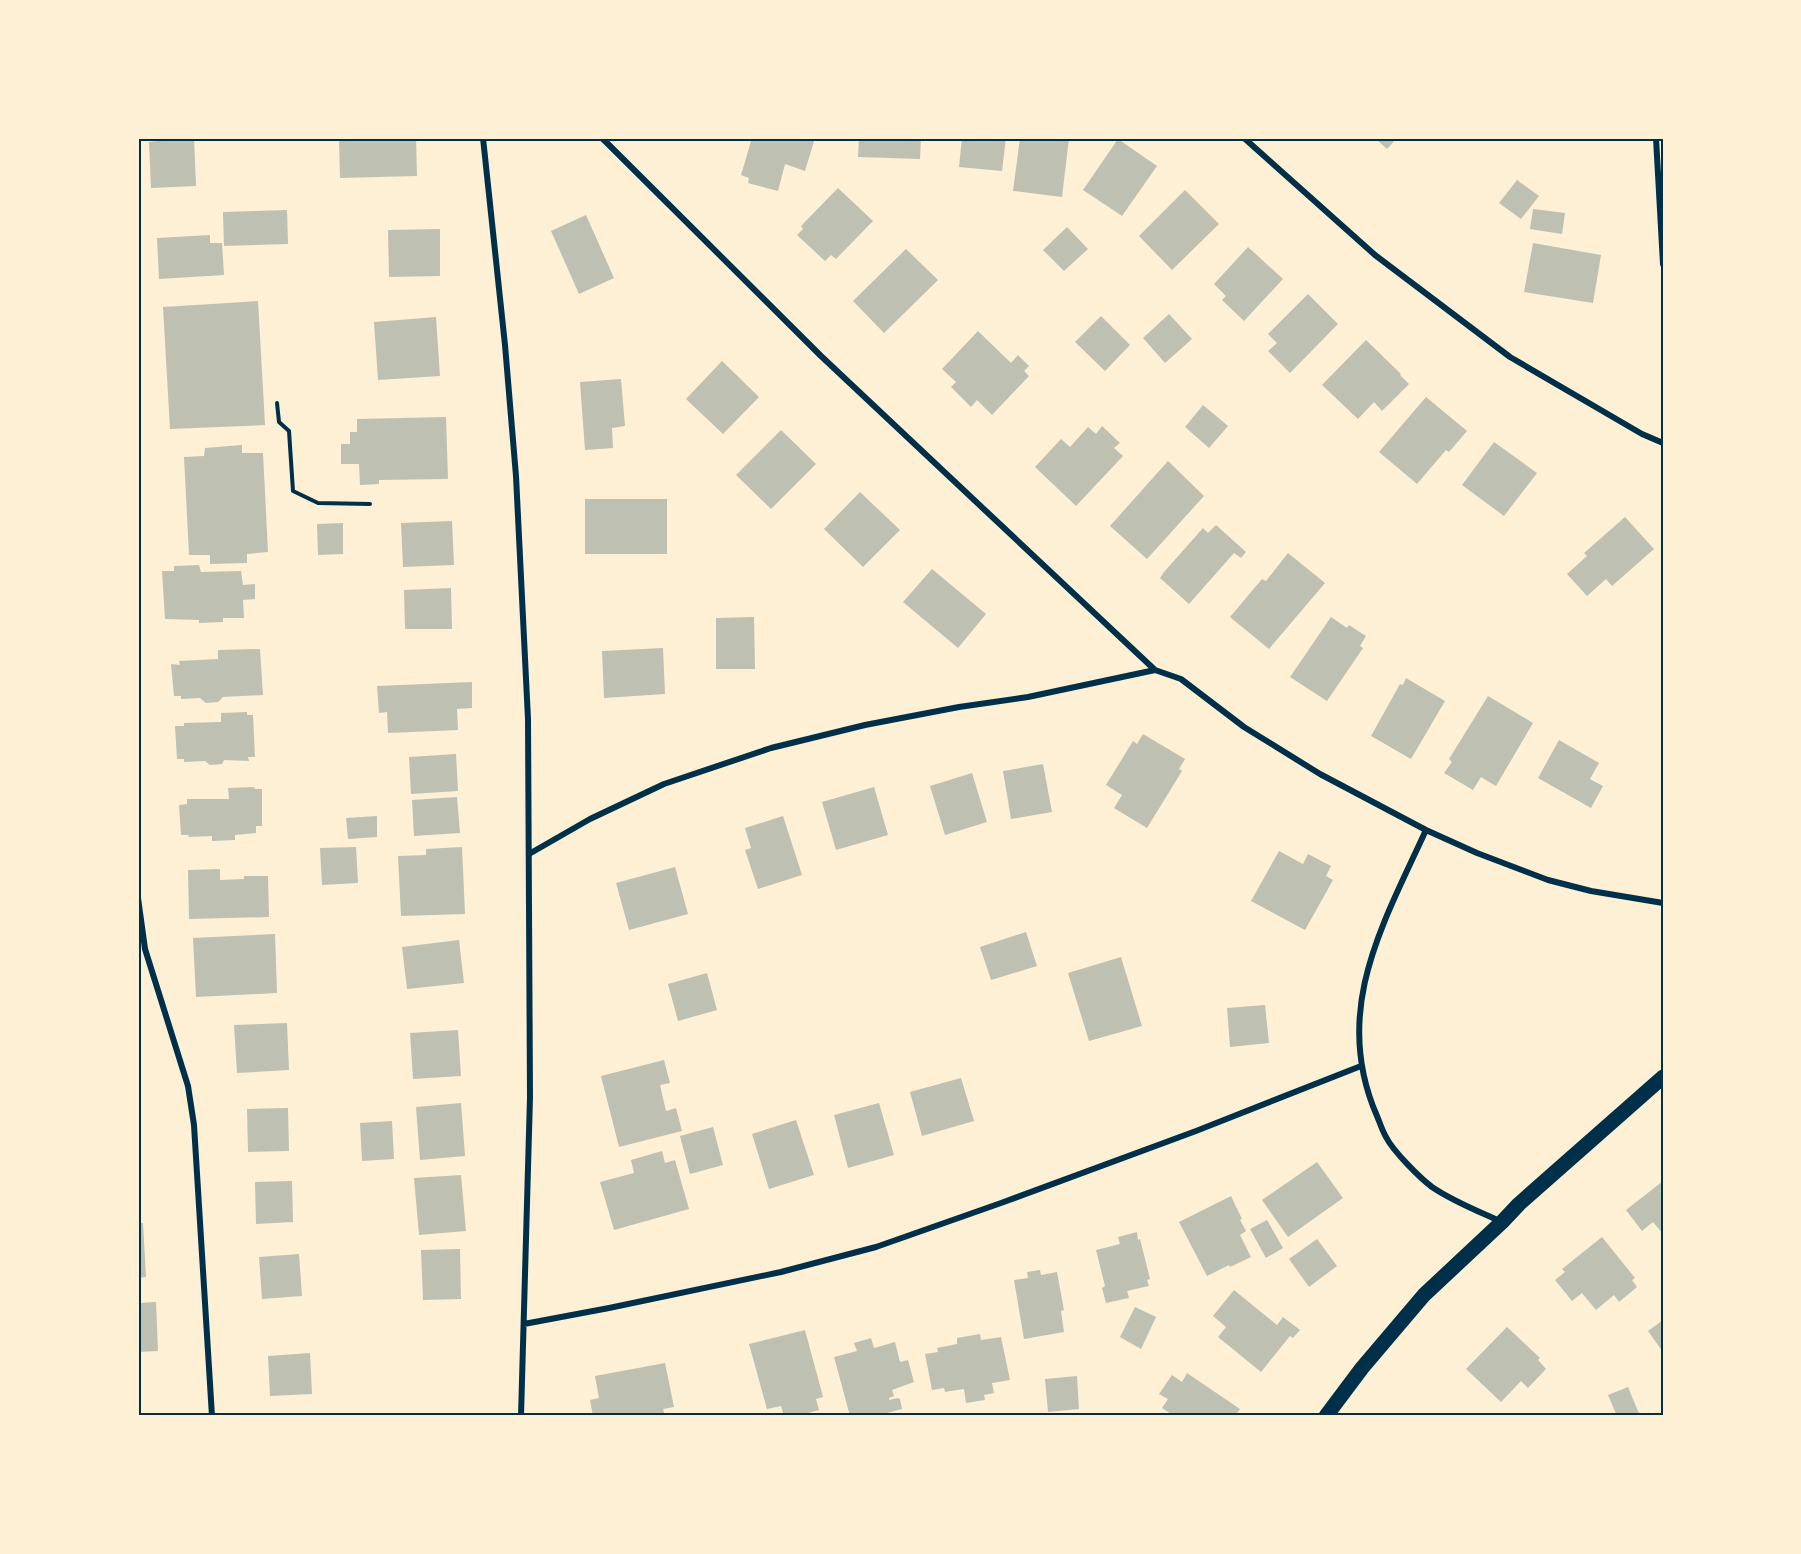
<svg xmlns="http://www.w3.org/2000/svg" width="1801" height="1554" font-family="Figtree,sans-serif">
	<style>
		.building { fill: #bec0b2 }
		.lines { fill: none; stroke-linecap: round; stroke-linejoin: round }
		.path { stroke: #003049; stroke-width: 4 }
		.minor { stroke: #003049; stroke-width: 6 }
		.primary { stroke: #003049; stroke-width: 15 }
		.neatline { fill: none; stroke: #003049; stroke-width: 2 }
	</style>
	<rect width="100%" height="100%" fill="#fdf0d5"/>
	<path class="building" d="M 157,138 L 194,138 L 196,186 L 151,188 L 149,142 L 158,141 Z
		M 339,138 L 416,138 L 417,176 L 340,178 Z
		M 752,138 L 815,138 L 805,171 L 785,164 L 778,191 L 748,183 L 749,178 L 741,175 Z
		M 859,138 L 921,138 L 920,159 L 858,157 Z
		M 962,138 L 1006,138 L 1002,171 L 959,167 Z
		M 1020,138 L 1069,138 L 1062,197 L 1013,191 Z
		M 1375,138 L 1397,138 L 1387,149 Z
		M 1118,139 L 1157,166 L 1122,216 L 1083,190 Z
		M 1517,180 L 1539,196 L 1521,219 L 1499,203 Z
		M 838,188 L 873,221 L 836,259 L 831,255 L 825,261 L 797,235 L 803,229 L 801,226 Z
		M 1185,190 L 1219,224 L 1172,270 L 1139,236 Z
		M 1533,209 L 1565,213 L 1562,234 L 1530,229 Z
		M 287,210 L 288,244 L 224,246 L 223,212 Z
		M 586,215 L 614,278 L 579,294 L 551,231 Z
		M 1067,227 L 1088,249 L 1064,271 L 1043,250 Z
		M 440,229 L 440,276 L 389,277 L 388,230 Z
		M 210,235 L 210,243 L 222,243 L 224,275 L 159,279 L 157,238 Z
		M 1533,243 L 1601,255 L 1593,303 L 1524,292 Z
		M 1248,247 L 1283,279 L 1244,321 L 1222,300 L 1226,296 L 1214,284 Z
		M 906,249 L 938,280 L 884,333 L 853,301 Z
		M 1308,294 L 1338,324 L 1290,373 L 1268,351 L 1277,343 L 1268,334 Z
		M 258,301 L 265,425 L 170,429 L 163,307 Z
		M 1169,314 L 1192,339 L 1165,363 L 1143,338 Z
		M 1101,316 L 1130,345 L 1105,371 L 1075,342 Z
		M 436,317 L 440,376 L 378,380 L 374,322 Z
		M 978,331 L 1011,363 L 1018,355 L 1029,366 L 1024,371 L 1029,376 L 992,415 L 977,400 L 971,407 L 951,387 L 956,382 L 942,369 Z
		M 1366,340 L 1401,374 L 1400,375 L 1409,384 L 1382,411 L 1374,402 L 1358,419 L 1322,385 Z
		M 722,361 L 759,397 L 723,434 L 686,399 Z
		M 621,379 L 625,426 L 612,428 L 613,448 L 585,450 L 580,382 Z
		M 1426,397 L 1467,431 L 1449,452 L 1446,450 L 1417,484 L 1379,452 Z
		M 1203,405 L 1228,426 L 1209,448 L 1185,427 Z
		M 446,417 L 448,479 L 379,480 L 379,484 L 360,485 L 359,464 L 341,464 L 341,444 L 350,444 L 350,432 L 357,432 L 357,419 Z
		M 1102,426 L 1120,443 L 1114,448 L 1123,456 L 1076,506 L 1035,467 L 1061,439 L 1070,447 L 1088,427 L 1096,434 Z
		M 781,430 L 816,464 L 771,509 L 736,475 Z
		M 1494,442 L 1537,473 L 1504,516 L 1462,485 Z
		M 242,445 L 242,453 L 263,453 L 268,552 L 247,554 L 247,563 L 210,564 L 210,555 L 189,555 L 184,457 L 204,456 L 205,448 Z
		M 1168,461 L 1204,496 L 1147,559 L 1110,526 Z
		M 860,492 L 900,530 L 863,567 L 824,529 Z
		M 585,499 L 667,499 L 667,554 L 585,554 Z
		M 1625,517 L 1654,549 L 1612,586 L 1606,579 L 1587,596 L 1567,574 L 1587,556 L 1584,553 Z
		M 452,521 L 454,565 L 403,567 L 401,523 Z
		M 343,523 L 343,554 L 318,555 L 317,524 Z
		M 1216,525 L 1246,552 L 1241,558 L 1234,553 L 1189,604 L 1160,578 L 1164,572 L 1203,528 L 1208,533 Z
		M 1288,553 L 1325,583 L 1269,649 L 1230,617 L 1262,579 L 1266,581 Z
		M 199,565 L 201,572 L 241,571 L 243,585 L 255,584 L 255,599 L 243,600 L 244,618 L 223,618 L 223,622 L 199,623 L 199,620 L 165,619 L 162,571 L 174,571 L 174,566 Z
		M 932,569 L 986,614 L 958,648 L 903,602 Z
		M 451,588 L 452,629 L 405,629 L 404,590 Z
		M 754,617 L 755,669 L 716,669 L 716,618 Z
		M 1331,617 L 1347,628 L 1349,625 L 1366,636 L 1360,646 L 1363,648 L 1327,701 L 1290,677 Z
		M 663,648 L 665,694 L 604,698 L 602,651 Z
		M 260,649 L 263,695 L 223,697 L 218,702 L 206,703 L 200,698 L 181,699 L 181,696 L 174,696 L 171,664 L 180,665 L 179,661 L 218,659 L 218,650 Z
		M 1406,678 L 1445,701 L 1411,759 L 1371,736 L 1400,684 L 1403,685 Z
		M 472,682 L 472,708 L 457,709 L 458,730 L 388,733 L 387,712 L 379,713 L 377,686 Z
		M 1488,696 L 1533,723 L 1496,786 L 1481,777 L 1473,790 L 1444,773 L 1452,762 L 1449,759 Z
		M 247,712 L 247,715 L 253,715 L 255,757 L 248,757 L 249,761 L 224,760 L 222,764 L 210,765 L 205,761 L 184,762 L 184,759 L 177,759 L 175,726 L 184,726 L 184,723 L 221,722 L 221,713 Z
		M 1143,734 L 1185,759 L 1179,769 L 1182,771 L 1147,828 L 1114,808 L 1122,795 L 1106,785 L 1133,741 L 1137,744 Z
		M 1559,740 L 1599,763 L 1590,779 L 1603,786 L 1591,808 L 1538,778 Z
		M 456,754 L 458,791 L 411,794 L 409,757 Z
		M 1043,764 L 1052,812 L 1011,819 L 1003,771 Z
		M 972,773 L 987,822 L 945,835 L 930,786 Z
		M 254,787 L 255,789 L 262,789 L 262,826 L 256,826 L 256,833 L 235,835 L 235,840 L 212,841 L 212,836 L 188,837 L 189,835 L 181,835 L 179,805 L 187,804 L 187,799 L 229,799 L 228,788 Z
		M 874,787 L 888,835 L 836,850 L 822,802 Z
		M 457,797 L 460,833 L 414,836 L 412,800 Z
		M 377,816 L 377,837 L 348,839 L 346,818 Z
		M 783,816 L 802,875 L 758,889 L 745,850 L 751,848 L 745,828 Z
		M 356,847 L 358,883 L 322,885 L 320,848 Z
		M 462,847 L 465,914 L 401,916 L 398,856 L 426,855 L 426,849 Z
		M 1279,851 L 1303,864 L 1308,854 L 1331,866 L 1326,876 L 1333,880 L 1305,930 L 1251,901 Z
		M 675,867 L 688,914 L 629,930 L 616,883 Z
		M 220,869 L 220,880 L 244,879 L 244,876 L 268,876 L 269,917 L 189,919 L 188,870 Z
		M 1026,932 L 1037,966 L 991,980 L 980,947 Z
		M 275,934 L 277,993 L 196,997 L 193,938 Z
		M 459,940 L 464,983 L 407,989 L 402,947 Z
		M 1121,957 L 1142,1026 L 1089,1041 L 1068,973 Z
		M 707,973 L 717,1010 L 678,1021 L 668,984 Z
		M 1265,1005 L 1269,1043 L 1230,1047 L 1227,1008 Z
		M 287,1023 L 289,1070 L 237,1073 L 234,1025 Z
		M 458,1030 L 461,1076 L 413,1079 L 410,1033 Z
		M 664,1060 L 670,1083 L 660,1085 L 666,1111 L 676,1108 L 682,1131 L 619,1147 L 601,1076 Z
		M 961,1078 L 974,1121 L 922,1136 L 910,1092 Z
		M 461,1103 L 465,1156 L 420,1160 L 416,1107 Z
		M 879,1103 L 894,1155 L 848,1168 L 834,1115 Z
		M 288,1108 L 289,1151 L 248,1152 L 247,1109 Z
		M 796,1120 L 814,1175 L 769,1189 L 752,1134 Z
		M 392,1121 L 394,1159 L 362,1161 L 360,1123 Z
		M 713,1127 L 723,1165 L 690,1174 L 680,1136 Z
		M 662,1151 L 665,1163 L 675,1160 L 689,1209 L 614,1230 L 600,1182 L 634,1173 L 631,1160 Z
		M 1317,1162 L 1343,1198 L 1288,1237 L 1262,1200 Z
		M 461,1175 L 466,1231 L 419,1235 L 414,1178 Z
		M 292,1181 L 293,1222 L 256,1224 L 255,1182 Z
		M 1663,1181 L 1663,1234 L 1653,1222 L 1642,1231 L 1626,1210 Z
		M 1231,1196 L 1242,1219 L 1240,1220 L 1246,1231 L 1240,1235 L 1251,1257 L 1230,1267 L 1229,1265 L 1207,1276 L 1179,1222 Z
		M 1267,1220 L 1283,1248 L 1266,1258 L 1250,1229 Z
		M 138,1223 L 143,1223 L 146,1277 L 138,1278 Z
		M 1137,1232 L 1138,1240 L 1140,1239 L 1150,1279 L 1147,1280 L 1149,1286 L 1127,1291 L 1129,1298 L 1106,1303 L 1102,1288 L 1105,1286 L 1096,1250 L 1120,1244 L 1118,1237 Z
		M 1602,1237 L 1635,1278 L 1632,1280 L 1637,1287 L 1619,1302 L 1614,1295 L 1596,1310 L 1582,1293 L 1572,1301 L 1555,1280 L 1565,1272 L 1562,1269 Z
		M 1317,1239 L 1337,1266 L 1309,1287 L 1289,1259 Z
		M 460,1249 L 461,1299 L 423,1300 L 421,1250 Z
		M 299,1254 L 302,1296 L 262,1299 L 259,1257 Z
		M 1040,1270 L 1041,1275 L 1057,1272 L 1064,1310 L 1061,1311 L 1064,1332 L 1024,1339 L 1014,1280 L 1028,1278 L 1027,1272 Z
		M 1234,1290 L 1277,1325 L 1283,1317 L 1300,1330 L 1293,1338 L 1290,1336 L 1261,1372 L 1218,1337 L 1226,1327 L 1213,1316 Z
		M 156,1302 L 158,1351 L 138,1352 L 138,1303 Z
		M 1135,1307 L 1156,1317 L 1141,1349 L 1120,1337 Z
		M 1663,1320 L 1663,1352 L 1648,1331 Z
		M 1507,1327 L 1540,1358 L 1538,1360 L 1546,1369 L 1528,1388 L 1521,1381 L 1501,1402 L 1466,1369 Z
		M 805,1330 L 823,1397 L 816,1399 L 819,1410 L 797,1416 L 784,1416 L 781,1406 L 767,1409 L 749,1344 Z
		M 980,1334 L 981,1340 L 1001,1337 L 1010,1380 L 992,1383 L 994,1393 L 984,1395 L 985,1400 L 966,1403 L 964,1389 L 945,1392 L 944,1388 L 932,1390 L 925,1354 L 938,1352 L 937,1348 L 957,1344 L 957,1338 Z
		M 871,1338 L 874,1348 L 895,1342 L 900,1362 L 908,1360 L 914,1382 L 892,1390 L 894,1396 L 889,1398 L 889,1400 L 898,1398 L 900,1399 L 902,1409 L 876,1416 L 868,1416 L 868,1413 L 850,1416 L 834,1357 L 857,1351 L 854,1343 Z
		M 310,1353 L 312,1394 L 270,1396 L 268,1356 Z
		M 665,1363 L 674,1407 L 663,1409 L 665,1416 L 593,1416 L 590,1400 L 599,1398 L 595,1376 Z
		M 1187,1373 L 1240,1409 L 1235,1416 L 1174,1416 L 1162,1408 L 1168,1399 L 1159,1394 L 1172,1375 L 1182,1382 Z
		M 1077,1376 L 1079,1409 L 1048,1412 L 1045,1379 Z
		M 1628,1387 L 1640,1416 L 1617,1416 L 1608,1395 Z"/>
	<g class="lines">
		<path class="path" d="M 277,403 L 279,422 L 289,431 L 293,491 L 318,503 L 370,504"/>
		<path class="minor" d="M 483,138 L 505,345 L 516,476 L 528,719 L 530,1097 L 521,1416
			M 602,138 L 821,356 L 1155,670 L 1181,679 L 1244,727 L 1320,774 L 1426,830 L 1477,853 L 1548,880 L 1591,891 L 1663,903
			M 1244,138 L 1375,255 L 1510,357 L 1642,434 L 1663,443
			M 1656,138 L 1663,264
			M 1426,830 C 1383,924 1331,1011 1377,1116 C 1380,1123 1382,1130 1386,1137 C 1393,1151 1420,1178 1432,1187 C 1454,1202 1478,1211 1502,1222
			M 529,854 L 590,819 L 664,784 L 771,748 L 865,725 L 959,707 L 1028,697 L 1155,670
			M 138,898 L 145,949 L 188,1086 L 194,1125 L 212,1416
			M 524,1324 L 609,1308 L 781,1272 L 876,1247 L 1001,1203 L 1196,1131 L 1361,1066"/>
		<path class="primary" d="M 1326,1416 L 1362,1368 L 1424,1295 L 1502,1222 L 1519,1204 L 1663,1077"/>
	</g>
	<rect width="1801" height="1554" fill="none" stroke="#fdf0d5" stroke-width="279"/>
	<rect x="140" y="140" width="1522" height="1274" class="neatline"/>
</svg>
